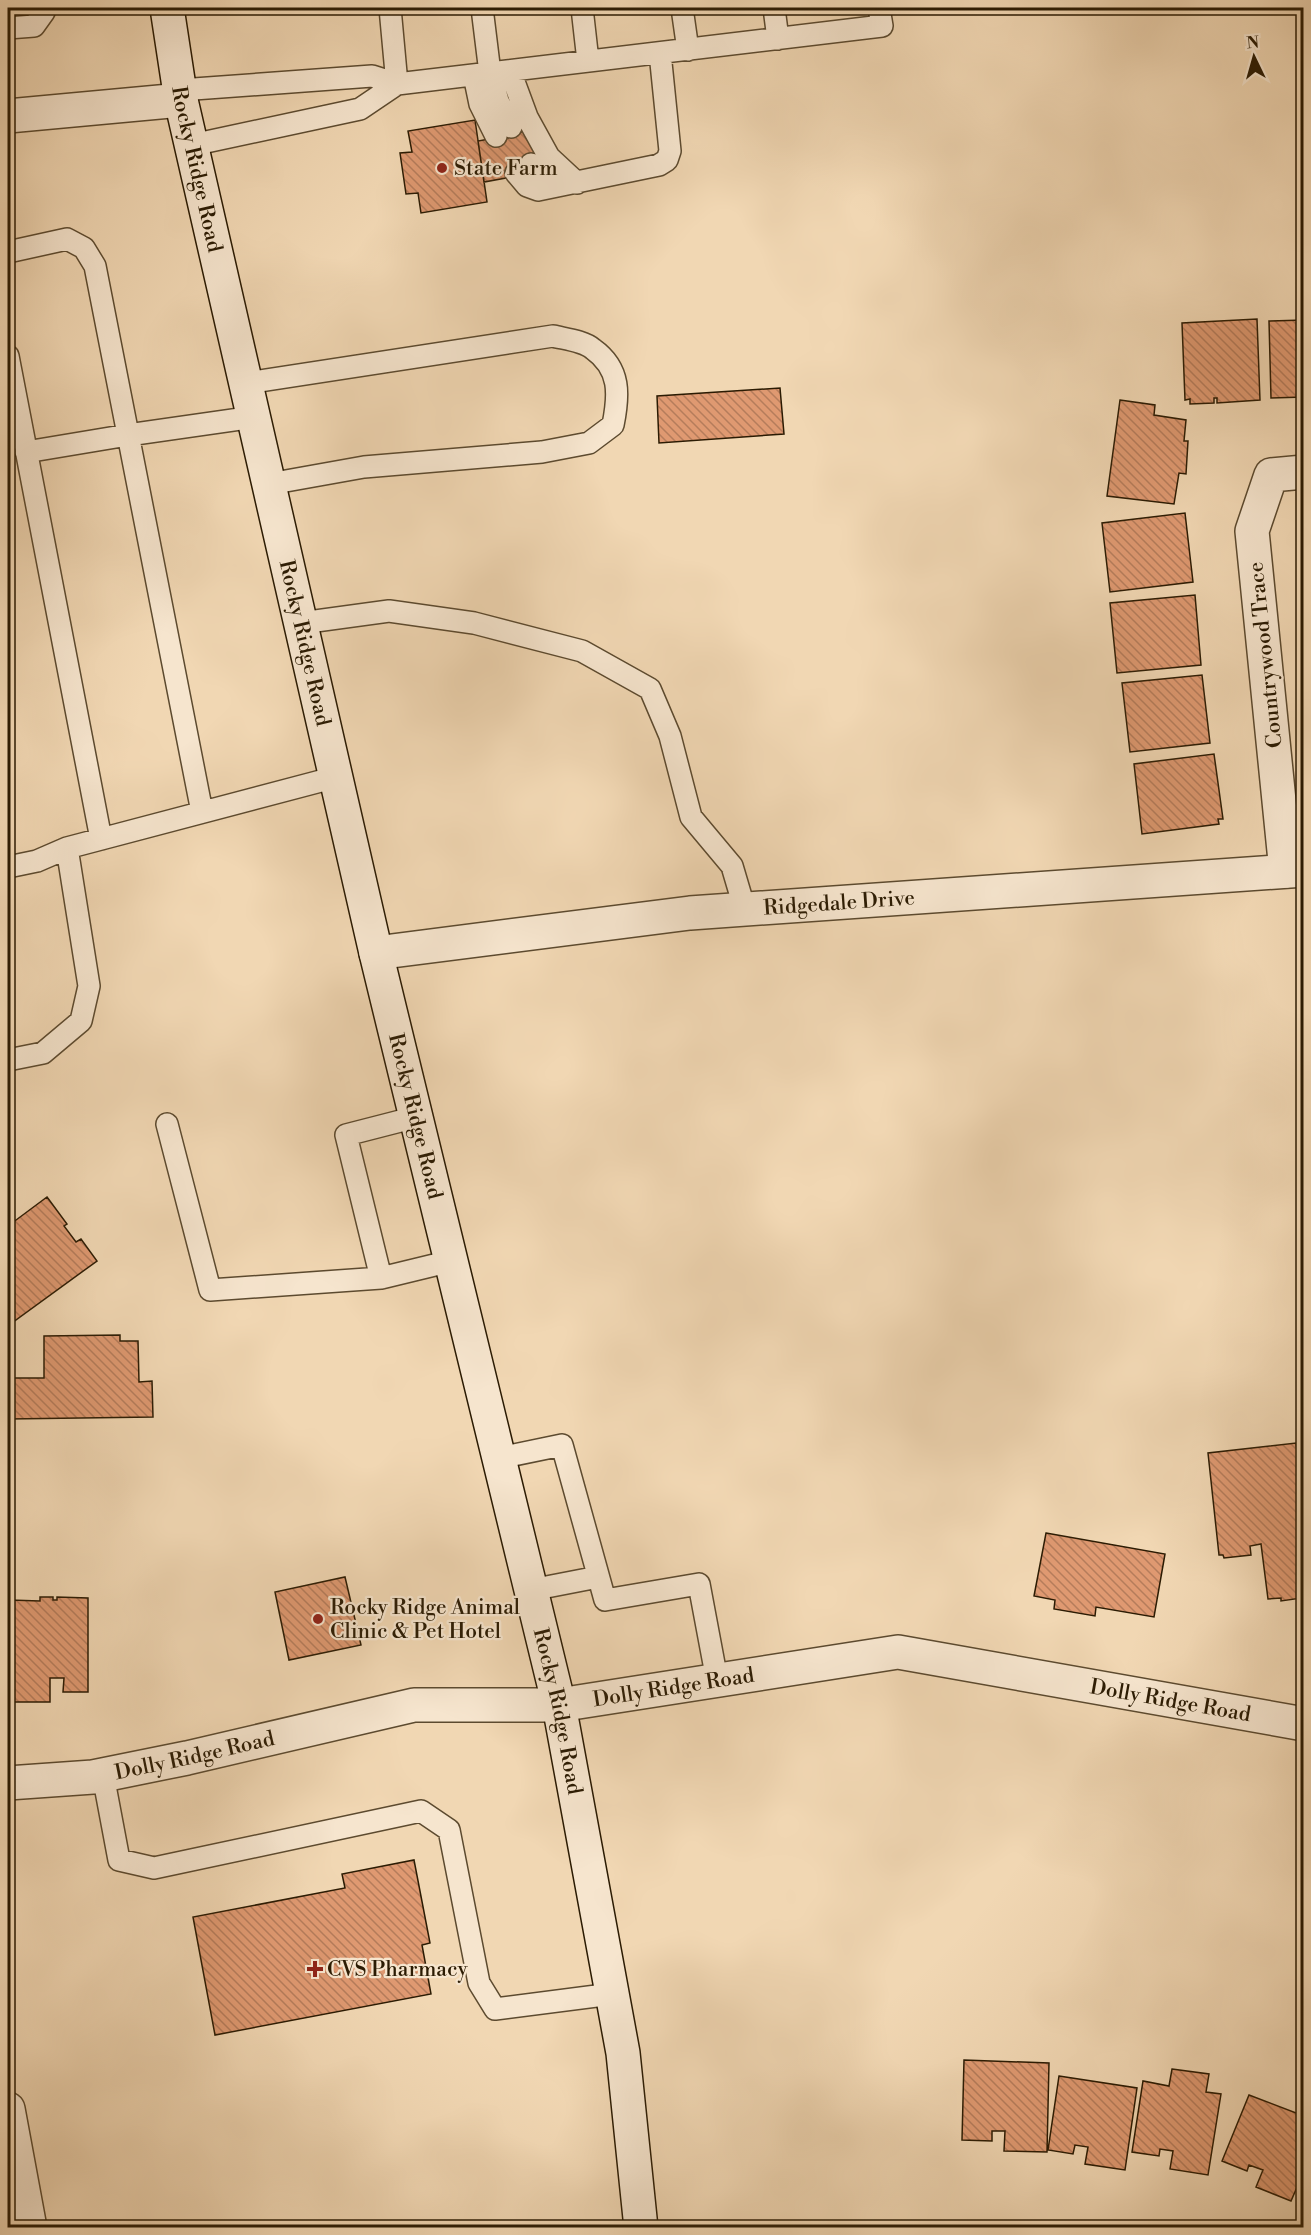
<svg xmlns="http://www.w3.org/2000/svg" width="1311" height="2235" font-family="'Libre Bodoni',serif">
	<style>
		.building { fill: url(#building-back-hatch); stroke: #2b1b03; stroke-width: 1.5 }
		.lines { fill: none; stroke-linecap: round; stroke-linejoin: round }
		.lane-casing { stroke: #5c4a2f; stroke-width: 24 }
		.street-casing { stroke: #5c4a2f; stroke-width: 36 }
		.secondary-casing { stroke: #2b1b03; stroke-width: 36 }
		.lane { stroke: #f6e5ce; stroke-width: 21 }
		.street { stroke: #f6e5ce; stroke-width: 33 }
		.secondary { stroke: #f6e5ce; stroke-width: 33 }
		.poi-dot { fill: #8f2418; stroke: #f6e5ce; stroke-width: 2 }
		.labels { text-anchor: middle; stroke-width: 4.5; stroke-linejoin: round; paint-order: stroke }
		.street-label { font-size: 21px; fill: #2b1b03; stroke: #f6e5ce }
		.poi-label { font-size: 21px; fill: #2b1b03; stroke: #f6e5ce; text-anchor: start }
	</style>
	<defs>
		<pattern id="building-back-hatch" width="6" height="6" patternUnits="userSpaceOnUse" patternTransform="scale(1.5)"><rect width="6" height="6" fill="#df9971"/><path d="M-1 5l2 2M0 0l6 6M5-1l2 2" fill="none" stroke="#b57c5b"/></pattern>
	</defs>
	<rect width="100%" height="100%" fill="#f1d7b3"/>
	<filter id="stains"><feTurbulence type="fractalNoise" baseFrequency=".00333" numOctaves="4"/><feColorMatrix values="0 0 0 0 .2 0 0 0 0 .09 0 0 0 0 .02 0 0 0 .5 -.17"/></filter>
	<radialGradient id="worn" r=".72"><stop offset=".6" stop-color="#630" stop-opacity="0"/><stop offset="1" stop-color="#630" stop-opacity=".3"/></radialGradient>
	<path class="building" d="M 527,119 L 547,155 L 506,178 L 484,182 L 478,141 L 489,139 Z
		M 475,120 L 487,202 L 421,213 L 418,193 L 406,194 L 400,153 L 412,152 L 408,131 Z
		M 1257,319 L 1260,400 L 1217,403 L 1217,398 L 1214,398 L 1214,403 L 1190,404 L 1190,399 L 1185,400 L 1182,323 Z
		M 1304,320 L 1304,397 L 1271,398 L 1269,321 Z
		M 780,388 L 784,434 L 659,443 L 657,396 Z
		M 1120,400 L 1155,405 L 1154,415 L 1186,420 L 1184,441 L 1188,441 L 1186,474 L 1179,473 L 1174,504 L 1107,496 Z
		M 1185,513 L 1193,582 L 1110,592 L 1102,523 Z
		M 1195,595 L 1201,665 L 1117,673 L 1110,603 Z
		M 1202,675 L 1210,743 L 1130,752 L 1122,683 Z
		M 1214,754 L 1223,819 L 1218,819 L 1219,824 L 1142,834 L 1134,764 Z
		M 47,1197 L 67,1224 L 64,1226 L 76,1242 L 81,1239 L 97,1261 L 9,1325 L 8,1226 Z
		M 120,1335 L 120,1341 L 138,1341 L 139,1382 L 152,1381 L 153,1417 L 8,1419 L 8,1378 L 44,1378 L 44,1336 Z
		M 1296,1443 L 1304,1507 L 1304,1594 L 1301,1594 L 1302,1598 L 1281,1601 L 1281,1598 L 1268,1599 L 1261,1544 L 1250,1546 L 1251,1555 L 1224,1558 L 1223,1555 L 1219,1555 L 1208,1453 Z
		M 1046,1533 L 1165,1554 L 1154,1617 L 1096,1607 L 1095,1616 L 1054,1609 L 1055,1600 L 1034,1596 Z
		M 345,1577 L 361,1645 L 289,1660 L 275,1592 Z
		M 40,1597 L 53,1597 L 53,1600 L 57,1600 L 57,1597 L 88,1598 L 88,1692 L 63,1692 L 64,1678 L 50,1678 L 50,1702 L 9,1702 L 10,1600 L 40,1601 Z
		M 414,1860 L 430,1943 L 422,1945 L 431,1994 L 215,2035 L 193,1917 L 345,1888 L 342,1874 Z
		M 964,2060 L 1049,2063 L 1047,2152 L 1004,2151 L 1005,2131 L 992,2131 L 992,2141 L 962,2140 Z
		M 1172,2069 L 1209,2074 L 1206,2092 L 1221,2094 L 1208,2175 L 1170,2169 L 1173,2151 L 1160,2149 L 1159,2156 L 1132,2152 L 1143,2081 L 1169,2086 Z
		M 1059,2076 L 1137,2088 L 1125,2170 L 1085,2164 L 1088,2147 L 1075,2145 L 1073,2154 L 1048,2150 Z
		M 1249,2095 L 1304,2116 L 1304,2171 L 1291,2201 L 1256,2187 L 1263,2170 L 1249,2165 L 1247,2171 L 1222,2161 Z"/>
	<g class="lines">
		<defs>
			<path id="lane" d="M 390,8 L 397,84 L 882,26 L 879,8
				M 482,8 L 490,73 L 498,101 L 511,127
				M 582,8 L 588,61
				M 682,8 L 688,50
				M 774,8 L 778,39
				M 8,28 L 34,26 L 44,12 L 44,8
				M 510,71 L 527,117 L 549,157 L 577,183
				M 474,75 L 480,104 L 496,136
				M 180,90 L 372,76 L 397,84 L 360,109 L 192,145
				M 531,164 L 545,178 L 567,182
				M 516,173 L 527,186 L 538,190 L 659,165 L 667,160 L 670,151 L 660,53
				M 8,252 L 67,239 L 84,248 L 95,266 L 202,812
				M 8,356 L 101,839
				M 246,383 L 553,336 C 565,339 584,341 593,349 C 621,369 619,395 613,425 L 589,443 L 542,452 L 364,467 L 269,484
				M 26,452 L 128,435 L 254,417
				M 301,623 L 389,611 L 474,623 L 582,651 L 650,689 L 670,736 L 691,817 L 732,866 L 745,910
				M 8,867 L 37,861 L 67,848 L 336,777
				M 8,1060 L 43,1053 L 81,1021 L 89,986 L 67,848
				M 416,1117 L 346,1135 L 381,1278 L 451,1261
				M 167,1124 L 210,1290 L 381,1278
				M 499,1458 L 562,1445 L 605,1600 L 699,1584 L 717,1680
				M 531,1590 L 598,1577
				M 103,1775 L 119,1860 L 154,1868 L 421,1811 L 449,1830 L 479,1983 L 495,2009 L 612,1994"/>
			<g id="street">
				<path d="M 8,116 L 181,100"/>
				<path d="M 1286,871 L 1252,531 L 1271,475 L 1304,472"/>
				<path id="s1" d="M 376,953 L 690,913 L 1304,870"/>
				<path id="s2" d="M 8,1783 L 93,1777 L 187,1758 L 414,1705 L 559,1705 L 898,1652 L 1304,1724"/>
				<path d="M 8,2109 L 30,2228"/>
			</g>
			<g id="secondary">
				<path id="s3" d="M 167,8 L 181,100 L 376,953 L 559,1705 L 623,2053 L 641,2228"/>
			</g>
		</defs>
		<use href="#lane" class="lane-casing"/>
		<use href="#street" class="street-casing"/>
		<use href="#secondary" class="secondary-casing"/>
		<use href="#lane" class="lane"/>
		<use href="#street" class="street"/>
		<use href="#secondary" class="secondary"/>
	</g>
	<g class="poi-dot">
		<circle cx="442" cy="168" r="6"/>
		<circle cx="318" cy="1619" r="6"/>
		<path d="M312 1960h6v6h6v6h-6v6h-6v-6h-6v-6h6z"/>
	</g>
	<g class="labels">
		<g class="street-label">
			<text dy="7" stroke="none"><textPath href="#s3" startOffset="164">Rocky Ridge Road</textPath></text>
			<text dy="7" stroke="none"><textPath href="#s3" startOffset="650">Rocky Ridge Road</textPath></text>
			<text transform="translate(1265 655) rotate(-96)" y="7">Countrywood Trace</text>
			<text dy="7" stroke="none"><textPath href="#s1" startOffset="466">Ridgedale Drive</textPath></text>
			<text dy="7" stroke="none"><textPath href="#s3" startOffset="1136">Rocky Ridge Road</textPath></text>
			<text dy="7" stroke="none"><textPath href="#s2" startOffset="675">Dolly Ridge Road</textPath></text>
			<text dy="7" stroke="none"><textPath href="#s2" startOffset="1179">Dolly Ridge Road</textPath></text>
			<text dy="7" stroke="none"><textPath href="#s3" startOffset="1748">Rocky Ridge Road</textPath></text>
			<text dy="7" stroke="none"><textPath href="#s2" startOffset="189">Dolly Ridge Road</textPath></text>
		</g>
		<g class="poi-label">
			<text x="454" y="175">State Farm</text>
			<text x="330" y="1614">Rocky Ridge Animal<tspan x="330" dy="24">Clinic &amp; Pet Hotel</tspan></text>
			<text x="327" y="1976">CVS Pharmacy</text>
		</g>
	</g>
	<rect width="1311" height="2235" fill="none" stroke="#f1d7b3" stroke-width="30"/>
	<rect x="9" y="9" width="1293" height="2217" fill="none" stroke="#2b1b03" stroke-width="3"/>
	<rect x="15" y="15" width="1281" height="2205" fill="none" stroke="#2b1b03" stroke-width="1.5"/>
	<g transform="translate(1254 57) rotate(355)" stroke="#f6e5ce" stroke-width="4.5" paint-order="stroke">
	<path d="M0-4.5L10 22L0 15L-10 22Z" fill="#2b1b03"/>
	<text y="-9" font-size="16" font-weight="bold" text-anchor="middle" fill="#2b1b03">N</text>
	</g>
	<rect width="100%" height="100%" filter="url(#stains)"/>
	<rect width="100%" height="100%" fill="url(#worn)"/>
</svg>
